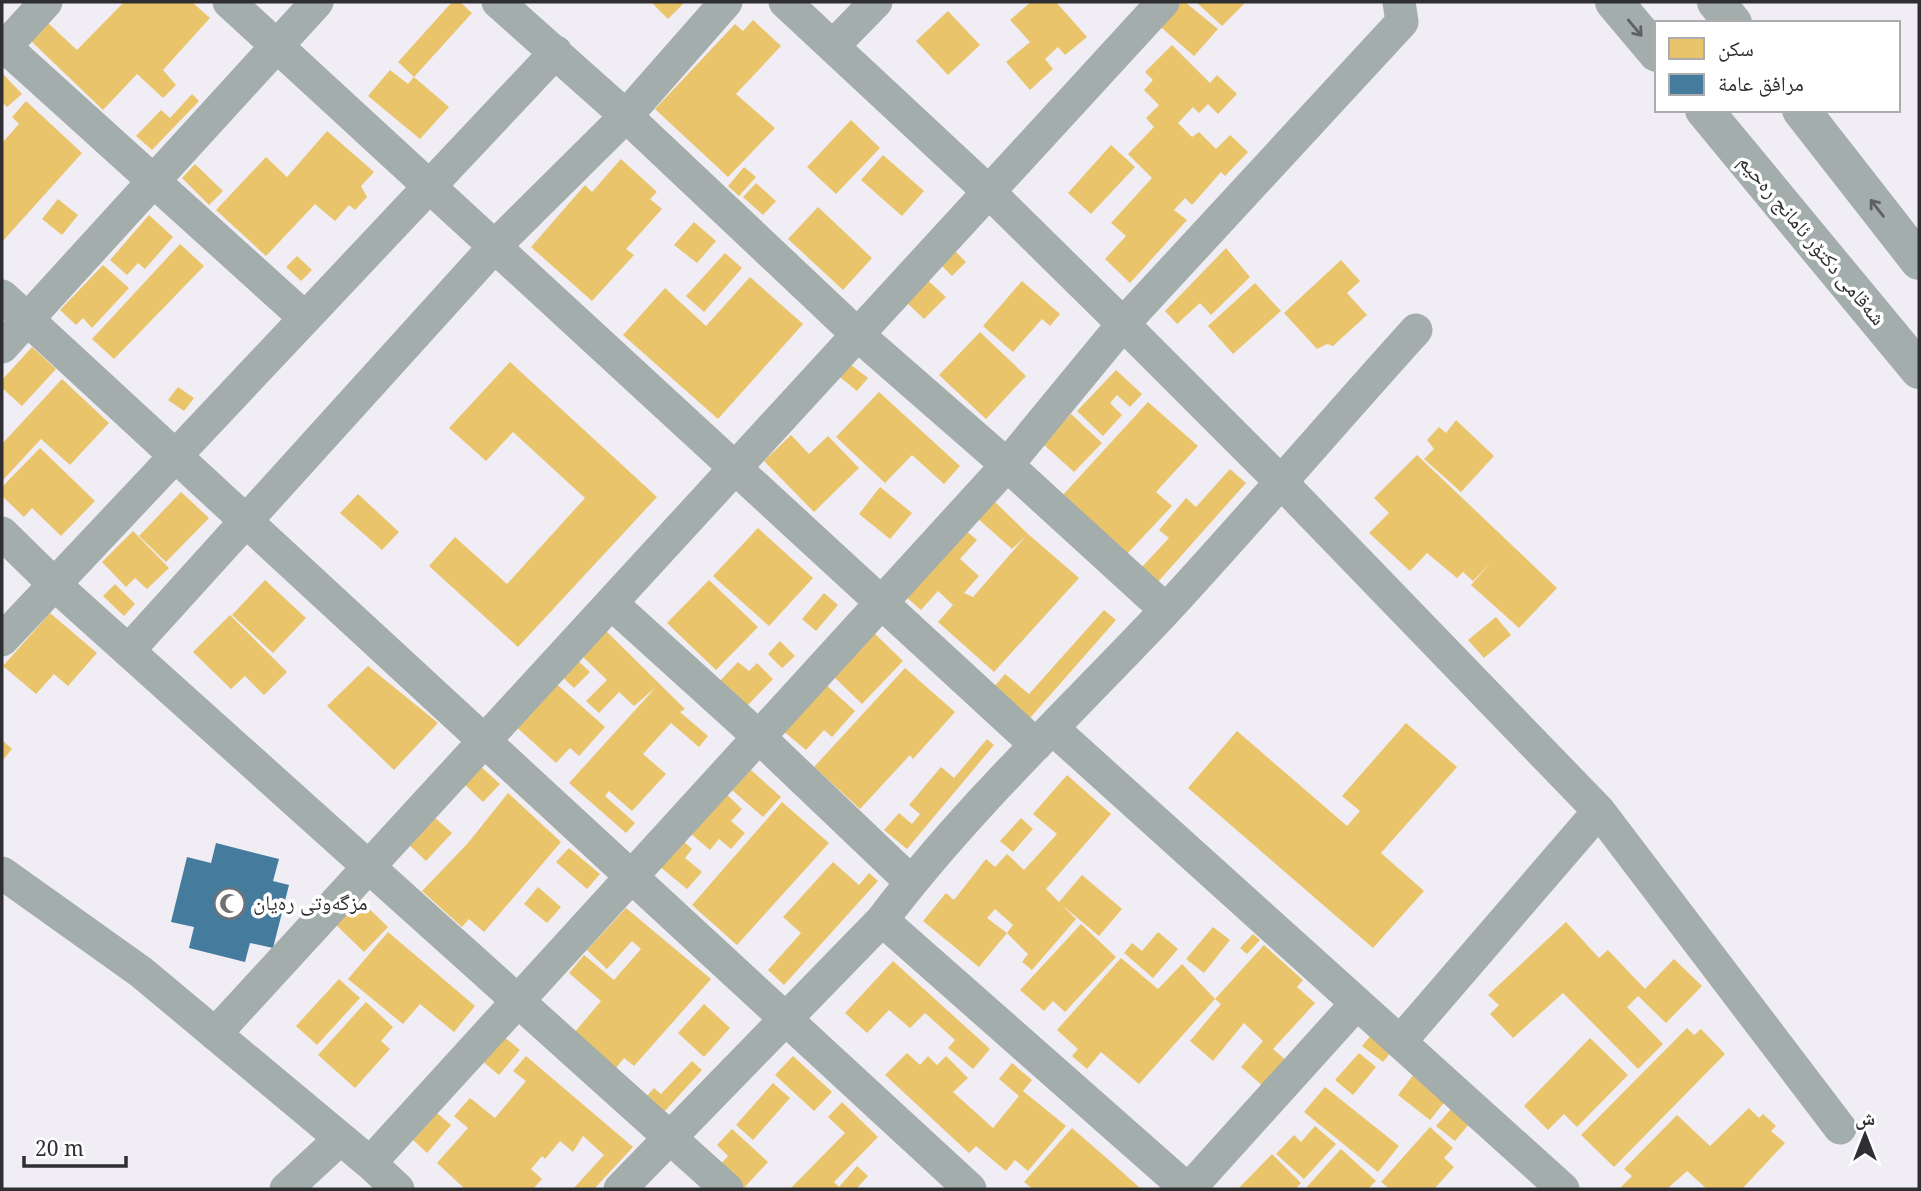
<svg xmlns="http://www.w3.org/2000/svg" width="1921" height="1191" font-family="'Noto Serif','Noto Naskh Arabic',serif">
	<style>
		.homes { fill: #e9c46a }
		.public { fill: #457b9d }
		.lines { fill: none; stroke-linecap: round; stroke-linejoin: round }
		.minor { stroke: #a3aeac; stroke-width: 33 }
		.tertiary { stroke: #a3aeac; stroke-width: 38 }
		.oneway { stroke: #5d6163 }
		.labels { text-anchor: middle; stroke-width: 7; stroke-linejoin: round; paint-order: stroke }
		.street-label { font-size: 21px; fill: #2f2e32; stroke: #fff }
		.poi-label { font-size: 21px; fill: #2f2e32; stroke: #fff; text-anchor: start }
	</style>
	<rect width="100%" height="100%" fill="#f0eef4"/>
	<path class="homes" d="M 124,2 L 192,2 L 210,18 L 163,70 L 176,85 L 163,98 L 137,74 L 103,110 L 31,41 L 48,23 L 77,50 Z
		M 452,2 L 460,2 L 472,13 L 414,77 L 449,107 L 420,139 L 368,96 L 390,70 L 408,84 L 414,77 L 398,62 Z
		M 651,2 L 685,2 L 668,19 Z
		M 1031,2 L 1056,2 L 1087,37 L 1065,55 L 1058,47 L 1045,59 L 1053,69 L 1030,90 L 1006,62 L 1030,42 L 1010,20 Z
		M 1175,2 L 1185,2 L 1218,29 L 1194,56 L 1156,23 Z
		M 1196,2 L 1246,2 L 1222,26 Z
		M 948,11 L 980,45 L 948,75 L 916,41 Z
		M 753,20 L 781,46 L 736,94 L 775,128 L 728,177 L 655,109 L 735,24 L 743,31 Z
		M 1172,45 L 1210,83 L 1217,75 L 1237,94 L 1218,114 L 1208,104 L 1199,113 L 1193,107 L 1178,123 L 1192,137 L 1199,132 L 1216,149 L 1230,135 L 1248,152 L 1225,176 L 1221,172 L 1192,205 L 1185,198 L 1174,210 L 1187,220 L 1130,283 L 1105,259 L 1126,236 L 1111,223 L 1152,178 L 1128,154 L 1154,127 L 1146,118 L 1159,105 L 1144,90 L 1153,80 L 1145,72 Z
		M 2,73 L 22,94 L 7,107 L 2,102 Z
		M 192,94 L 199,101 L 152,150 L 136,136 L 161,110 L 170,118 Z
		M 26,101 L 82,153 L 2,242 L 2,143 L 19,124 L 12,117 Z
		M 851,120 L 880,148 L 836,194 L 807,167 Z
		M 327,131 L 374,172 L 361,186 L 367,197 L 355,210 L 349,205 L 335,221 L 315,204 L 266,256 L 216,210 L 266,157 L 287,177 Z
		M 1111,145 L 1135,167 L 1091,214 L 1068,193 Z
		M 883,155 L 924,191 L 902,216 L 861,180 Z
		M 621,159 L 657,192 L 650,199 L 662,209 L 626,249 L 634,255 L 592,301 L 531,247 L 585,185 L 592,192 Z
		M 195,164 L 223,191 L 209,205 L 182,178 Z
		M 744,167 L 756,177 L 739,196 L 728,186 Z
		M 756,183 L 776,201 L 763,215 L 743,197 Z
		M 58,199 L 78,215 L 62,235 L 42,219 Z
		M 818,207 L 872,258 L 843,290 L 788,239 Z
		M 149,215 L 173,237 L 145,269 L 138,263 L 127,275 L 110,260 Z
		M 694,222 L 716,241 L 697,263 L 674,245 Z
		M 180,244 L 204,266 L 114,359 L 92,339 Z
		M 1226,248 L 1250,277 L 1211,315 L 1200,303 L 1177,324 L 1165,311 Z
		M 953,249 L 966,262 L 952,276 L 938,262 Z
		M 725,253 L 742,268 L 704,312 L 686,296 Z
		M 297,256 L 312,270 L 301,281 L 286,267 Z
		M 1341,260 L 1360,281 L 1347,293 L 1367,315 L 1333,346 L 1327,344 L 1317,349 L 1284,313 Z
		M 103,265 L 129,288 L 92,328 L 83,318 L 76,325 L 60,310 Z
		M 750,277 L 803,324 L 718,419 L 623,335 L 665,288 L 706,326 Z
		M 925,278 L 946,297 L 924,319 L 904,300 Z
		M 1022,281 L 1060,314 L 1050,326 L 1042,319 L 1013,352 L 983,326 Z
		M 1255,283 L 1281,311 L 1233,354 L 1208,326 Z
		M 980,332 L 1026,376 L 986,419 L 939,375 Z
		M 32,347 L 56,369 L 22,406 L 2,388 L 2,380 Z
		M 846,361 L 868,378 L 857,391 L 836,374 Z
		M 510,362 L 657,497 L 518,647 L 429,566 L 455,537 L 507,584 L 585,498 L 513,432 L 486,461 L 449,428 Z
		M 1116,370 L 1142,394 L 1130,407 L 1117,395 L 1110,403 L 1122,415 L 1103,436 L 1077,411 Z
		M 62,379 L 109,423 L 70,465 L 41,439 L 2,481 L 2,444 Z
		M 178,387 L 194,398 L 184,411 L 168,400 Z
		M 879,392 L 960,466 L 944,484 L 912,455 L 885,483 L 836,437 Z
		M 1148,402 L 1198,446 L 1156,492 L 1172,506 L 1124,557 L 1061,497 Z
		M 1071,414 L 1102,443 L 1074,472 L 1043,444 Z
		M 1456,420 L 1494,456 L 1461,492 L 1424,459 L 1434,449 L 1427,440 L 1439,427 L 1446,433 Z
		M 791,435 L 809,454 L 828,436 L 859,468 L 814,512 L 764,461 Z
		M 40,448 L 95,501 L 61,536 L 32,508 L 24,517 L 2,496 L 2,487 Z
		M 1417,455 L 1557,588 L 1519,628 L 1471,585 L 1491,562 L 1473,581 L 1463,572 L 1457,578 L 1427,553 L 1410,571 L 1369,533 L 1389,513 L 1374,498 Z
		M 1230,469 L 1246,483 L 1157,583 L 1141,568 L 1169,538 L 1159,530 L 1186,498 L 1196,507 Z
		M 880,487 L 912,513 L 890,539 L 859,514 Z
		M 181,492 L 209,518 L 166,562 L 139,536 Z
		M 358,494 L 399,532 L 382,550 L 340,513 Z
		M 993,500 L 1028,534 L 1079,578 L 994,672 L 938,622 L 953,605 L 938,591 L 921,610 L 905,596 L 965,530 L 977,540 L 960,559 L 979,576 L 964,593 L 973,597 L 1026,536 L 1012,549 L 976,517 Z
		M 758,528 L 813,578 L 769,626 L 713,576 Z
		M 133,531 L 169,568 L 147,589 L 135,578 L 126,587 L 102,562 Z
		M 265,580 L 306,618 L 273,653 L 232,615 Z
		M 709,580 L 758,627 L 716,670 L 667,623 Z
		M 115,584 L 135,604 L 124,616 L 103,596 Z
		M 824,593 L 838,605 L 816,631 L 802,619 Z
		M 1104,610 L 1116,620 L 1030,718 L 994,687 L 1005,674 L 1029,694 Z
		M 50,613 L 97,653 L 68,686 L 54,674 L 36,694 L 3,666 Z
		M 230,615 L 287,672 L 264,695 L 245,676 L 231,689 L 193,652 Z
		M 1496,617 L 1511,635 L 1484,658 L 1468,640 Z
		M 603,628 L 685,709 L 680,712 L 708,736 L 699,747 L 671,723 L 643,754 L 666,774 L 632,811 L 609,791 L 605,796 L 635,823 L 626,833 L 569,783 L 656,687 L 634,706 L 619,692 L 599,713 L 586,701 L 607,680 L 579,653 Z
		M 873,632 L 903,661 L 862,704 L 832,675 Z
		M 780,641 L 795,656 L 782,668 L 768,654 Z
		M 576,659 L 590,672 L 574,688 L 560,675 Z
		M 738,662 L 749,671 L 757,663 L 773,679 L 746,707 L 719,682 Z
		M 368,666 L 438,723 L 394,770 L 327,706 Z
		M 905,668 L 955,712 L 913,759 L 910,755 L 860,809 L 814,767 Z
		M 552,680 L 605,727 L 579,756 L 570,748 L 556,763 L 513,724 Z
		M 824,683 L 855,711 L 832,737 L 824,730 L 806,750 L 782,730 Z
		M 1406,723 L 1457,767 L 1381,853 L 1424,891 L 1373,948 L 1188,788 L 1237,731 L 1347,826 L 1360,811 L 1342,796 Z
		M 987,739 L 994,745 L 907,849 L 884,830 L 899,813 L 912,824 L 920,814 L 909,805 L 941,767 L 954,778 Z
		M 2,740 L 12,749 L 2,761 Z
		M 478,764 L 500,784 L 483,802 L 462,782 Z
		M 751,770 L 781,797 L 763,817 L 732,790 Z
		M 1067,775 L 1111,814 L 1046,889 L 1059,902 L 1082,875 L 1122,909 L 1099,936 L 1062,905 L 1076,919 L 1032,970 L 1022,962 L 1028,954 L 1007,933 L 1013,925 L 995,909 L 987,918 L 1007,933 L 979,967 L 923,921 L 946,893 L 954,900 L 986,859 L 995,867 L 1007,854 L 1024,870 L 1057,834 L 1033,814 Z
		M 508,793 L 561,842 L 484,932 L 469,919 L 462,927 L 422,891 L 468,843 Z
		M 725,793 L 742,809 L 731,821 L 745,833 L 731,849 L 719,839 L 710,850 L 690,833 Z
		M 782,802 L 829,843 L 737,945 L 692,905 Z
		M 432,815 L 452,833 L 426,861 L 407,843 Z
		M 1021,818 L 1033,829 L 1013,852 L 1000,841 Z
		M 681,839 L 692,849 L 685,858 L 702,872 L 687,889 L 659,866 Z
		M 569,848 L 600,874 L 587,889 L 556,862 Z
		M 833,862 L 859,885 L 869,873 L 878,881 L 784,985 L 768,970 L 801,933 L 783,917 Z
		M 538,887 L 561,907 L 547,923 L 524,904 Z
		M 358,898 L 388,927 L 364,952 L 334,923 Z
		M 626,908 L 711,979 L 634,1066 L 624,1058 L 616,1068 L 574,1033 L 601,1001 L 569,973 L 584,955 L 614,980 L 641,949 L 632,941 L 607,969 L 587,950 Z
		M 1566,922 L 1599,958 L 1608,950 L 1645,989 L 1674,959 L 1702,986 L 1666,1023 L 1638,996 L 1627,1007 L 1663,1044 L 1638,1069 L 1563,993 L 1513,1038 L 1490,1014 L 1499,1005 L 1488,995 Z
		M 1081,924 L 1116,957 L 1065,1012 L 1053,1001 L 1044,1011 L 1020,990 Z
		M 1213,927 L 1230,940 L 1204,973 L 1186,959 Z
		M 388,932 L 475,1006 L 454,1032 L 420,1004 L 403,1024 L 348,979 Z
		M 1158,932 L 1178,949 L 1153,978 L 1124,953 L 1132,943 L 1142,951 Z
		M 1253,934 L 1260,940 L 1247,954 L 1240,948 Z
		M 1264,945 L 1303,980 L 1297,987 L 1315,1003 L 1273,1049 L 1287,1061 L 1264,1087 L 1241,1067 L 1263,1041 L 1244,1023 L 1213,1061 L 1190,1041 L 1221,1004 L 1215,999 L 1139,1084 L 1101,1052 L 1087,1069 L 1072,1056 L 1078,1049 L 1057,1030 L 1121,958 L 1158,989 L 1182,964 L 1215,999 Z
		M 893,961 L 990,1049 L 973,1069 L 948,1048 L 955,1040 L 925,1013 L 910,1028 L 889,1010 L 867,1033 L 845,1013 Z
		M 339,979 L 360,998 L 317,1045 L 296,1026 Z
		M 366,1002 L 393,1027 L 381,1041 L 390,1049 L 355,1088 L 318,1055 Z
		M 704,1004 L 730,1028 L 704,1057 L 678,1033 Z
		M 1687,1028 L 1694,1035 L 1701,1029 L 1725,1054 L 1614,1167 L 1581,1135 Z
		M 1371,1035 L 1392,1051 L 1383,1062 L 1362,1046 Z
		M 503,1036 L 520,1050 L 499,1075 L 481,1060 Z
		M 1590,1038 L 1628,1075 L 1577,1127 L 1564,1114 L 1548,1130 L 1524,1106 Z
		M 907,1053 L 920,1065 L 928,1056 L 937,1065 L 946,1056 L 968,1078 L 953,1092 L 993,1128 L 1019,1096 L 999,1079 L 1012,1063 L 1032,1080 L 1023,1091 L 1066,1126 L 1028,1171 L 1015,1160 L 1006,1171 L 976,1146 L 969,1153 L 885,1075 Z
		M 1359,1053 L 1376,1067 L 1353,1095 L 1335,1080 Z
		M 526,1056 L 633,1147 L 594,1189 L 573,1189 L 604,1155 L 583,1136 L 573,1152 L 560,1141 L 545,1159 L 542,1156 L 531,1169 L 542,1179 L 533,1189 L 465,1189 L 437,1163 L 468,1128 L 454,1116 L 470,1098 L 495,1118 L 526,1081 L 513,1071 Z
		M 793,1056 L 832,1092 L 814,1111 L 775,1075 Z
		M 692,1061 L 702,1070 L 662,1114 L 645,1098 L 654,1088 L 661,1094 Z
		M 1414,1074 L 1447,1099 L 1430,1120 L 1398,1095 Z
		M 773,1083 L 790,1098 L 753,1140 L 736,1125 Z
		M 1325,1087 L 1399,1146 L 1378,1172 L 1304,1112 Z
		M 842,1102 L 878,1137 L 834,1182 L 839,1187 L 857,1166 L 868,1176 L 856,1189 L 790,1189 L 845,1133 L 828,1117 Z
		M 1749,1108 L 1759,1118 L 1763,1114 L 1776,1126 L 1771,1131 L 1785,1143 L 1742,1189 L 1707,1189 L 1687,1171 L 1667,1189 L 1619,1189 L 1632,1176 L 1624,1169 L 1677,1115 L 1710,1146 Z
		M 1451,1109 L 1469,1124 L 1455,1141 L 1436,1126 Z
		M 437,1113 L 451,1125 L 427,1153 L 413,1140 Z
		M 1315,1126 L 1336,1144 L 1304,1179 L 1276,1154 L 1294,1135 L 1301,1142 Z
		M 1430,1127 L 1453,1148 L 1444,1158 L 1454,1167 L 1434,1189 L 1390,1189 L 1381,1182 Z
		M 1072,1128 L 1111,1162 L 1141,1189 L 1033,1189 L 1024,1182 Z
		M 732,1129 L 768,1162 L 744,1188 L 719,1166 L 728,1156 L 717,1145 Z
		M 1341,1149 L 1376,1181 L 1368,1189 L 1305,1189 Z
		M 1272,1154 L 1301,1183 L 1295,1189 L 1238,1189 Z"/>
	<path class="public" d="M 216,843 L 279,859 L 273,881 L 289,885 L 273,948 L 250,943 L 245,962 L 189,948 L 194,927 L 171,922 L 187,857 L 211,863 Z"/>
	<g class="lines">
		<path class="minor" d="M 229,2 L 1036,745
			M 498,2 L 626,116 L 858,335 L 1007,465 L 1166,610
			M 785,2 L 989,192 L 1123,324 L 1280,481 L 1599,811 L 1840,1128
			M 2,44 L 305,318
			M 833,46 L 876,2
			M 2,50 L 46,2
			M 2,296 L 970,1189
			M 2,347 L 317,2
			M 2,533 L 54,584 L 727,1189
			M 611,603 L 759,737 L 911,882
			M 2,640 L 556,52
			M 129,650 L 495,246 L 626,116 L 726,2
			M 1052,728 L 1563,1189
			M 2,873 L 141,972 L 370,1163 L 398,1189
			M 882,920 L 1187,1189
			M 215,1034 L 1163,2
			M 1400,1042 L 1599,811
			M 370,1163 L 1007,465 L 1123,324 L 1402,22 L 1399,2
			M 286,1189 L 340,1139
			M 620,1189 L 882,920 C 966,809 1070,712 1165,611 C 1250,519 1332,423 1416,330
			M 1189,1189 L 1357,1003"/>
		<path class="tertiary" d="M 1614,2 L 1657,53
			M 1716,2 L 1733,23
			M 1704,110 L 1919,370
			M 1801,110 L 1919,261"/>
	</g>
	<defs><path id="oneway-shaft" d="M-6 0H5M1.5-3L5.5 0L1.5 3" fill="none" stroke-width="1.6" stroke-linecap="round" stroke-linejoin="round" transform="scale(1.75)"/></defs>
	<g class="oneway">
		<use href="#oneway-shaft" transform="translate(1635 28) rotate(50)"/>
		<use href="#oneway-shaft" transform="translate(1877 208) rotate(-128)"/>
	</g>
	<defs>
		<symbol id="mosque-ring" viewBox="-11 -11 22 22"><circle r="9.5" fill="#fff" stroke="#737176" stroke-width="1.5"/><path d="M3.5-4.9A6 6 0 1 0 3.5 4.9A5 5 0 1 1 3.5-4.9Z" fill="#737176"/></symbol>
	</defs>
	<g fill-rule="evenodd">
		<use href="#mosque-ring" x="212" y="886" width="35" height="35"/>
	</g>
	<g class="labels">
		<g class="street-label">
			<text transform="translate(1812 240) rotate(50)" y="7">شەقامی دکتۆر ئامانج رەحیم</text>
		</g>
		<g class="poi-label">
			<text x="253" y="910">مزگەوتی رەیان</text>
		</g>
	</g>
	<rect width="1921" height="1191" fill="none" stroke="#2f2e32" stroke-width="7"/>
	<rect x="1655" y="21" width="245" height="91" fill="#ffffff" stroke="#acabad" stroke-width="2"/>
	<rect x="1669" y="38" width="35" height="21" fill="#e9c46a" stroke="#acabad" stroke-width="2"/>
	<text x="1718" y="56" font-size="21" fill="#2f2e32">سكن</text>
	<rect x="1669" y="74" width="35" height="21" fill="#457b9d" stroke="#acabad" stroke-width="2"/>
	<text x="1718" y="91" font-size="21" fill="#2f2e32">مرافق عامة</text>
	<g transform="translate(1865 1135)" stroke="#ffffff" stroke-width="5" paint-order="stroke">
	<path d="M0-5L12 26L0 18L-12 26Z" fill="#2f2e32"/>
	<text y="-10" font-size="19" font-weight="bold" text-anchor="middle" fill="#2f2e32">ش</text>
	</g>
	<path d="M24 1156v10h102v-10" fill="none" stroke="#2f2e32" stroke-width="3.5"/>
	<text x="35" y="1156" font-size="21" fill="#2f2e32" stroke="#ffffff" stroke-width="5" paint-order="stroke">20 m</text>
</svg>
